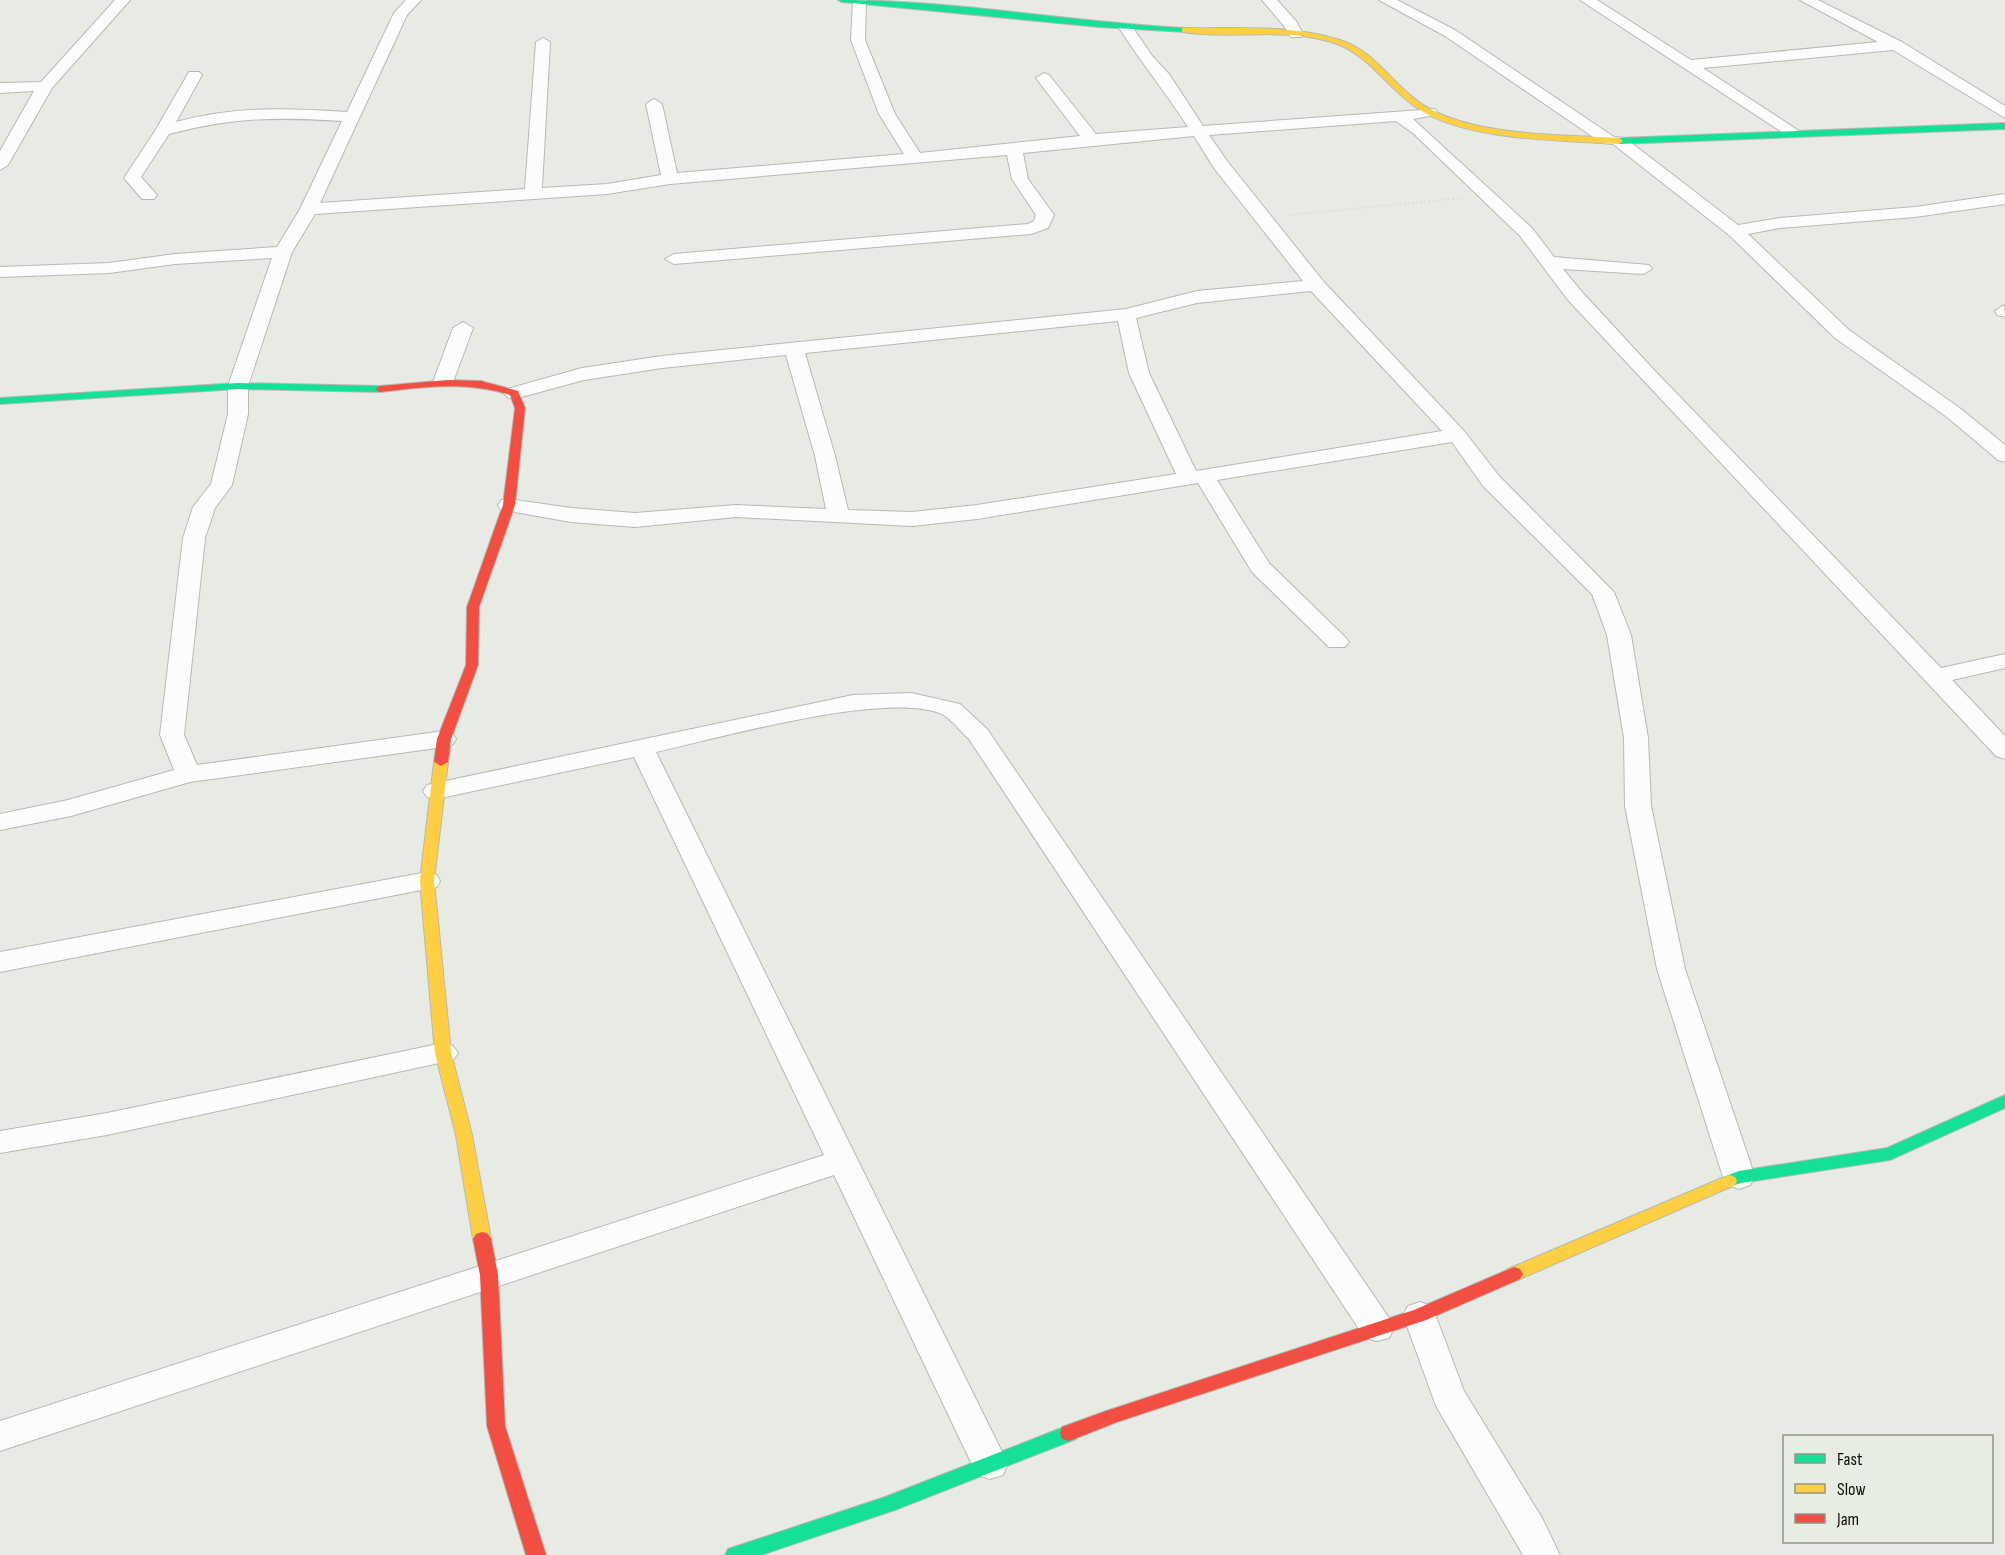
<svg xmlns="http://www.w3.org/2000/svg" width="2005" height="1555" font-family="'Sofia Sans Condensed',sans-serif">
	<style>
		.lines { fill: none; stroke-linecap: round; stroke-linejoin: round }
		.street-casing { stroke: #b7bab4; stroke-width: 2 }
		.fast-casing { stroke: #b7bab4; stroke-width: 2 }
		.slow-casing { stroke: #b7bab4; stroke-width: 2 }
		.jam-casing { stroke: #b7bab4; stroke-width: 2 }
		.path { stroke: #d5d7d4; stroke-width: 2; stroke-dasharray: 1 3; stroke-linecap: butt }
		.street { fill: #fbfcfb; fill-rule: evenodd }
		.fast { fill: #16e098; fill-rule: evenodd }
		.slow { fill: #ffcf43; fill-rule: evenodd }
		.jam { fill: #f24e42; fill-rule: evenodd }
	</style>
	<rect width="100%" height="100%" fill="#e7ebe4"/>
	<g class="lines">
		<defs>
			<path id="street" d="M 115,0 L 130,0 L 52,88 L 8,165 L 0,170 L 0,151 L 34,91 L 0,93 L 0,83 L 41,82 Z
				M 406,0 L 421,0 L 407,15 L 320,203 L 525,189 L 536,42 L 543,38 L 550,42 L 542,188 L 607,184 L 661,175 L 646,104 L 654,99 L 662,104 L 677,173 L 904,154 L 879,114 L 851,40 L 853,1 L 866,0 L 865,40 L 895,114 L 920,153 L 1080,136 L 1036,78 L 1044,73 L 1049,75 L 1096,134 L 1188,127 C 1166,93 1141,62 1119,28 L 1126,24 L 1131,25 L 1153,57 L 1169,74 L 1203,126 L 1435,109 L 1437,112 L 1435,115 L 1413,119 L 1532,228 L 1554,257 L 1649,265 L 1652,269 L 1643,274 L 1563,269 L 1582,292 L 1654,370 L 1941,668 L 2005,654 L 2005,668 L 1952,680 L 2005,736 L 2005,759 L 1996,756 L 1568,300 L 1520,236 L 1414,134 L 1396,121 L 1209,135 L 1227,161 L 1323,281 L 1464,431 L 1499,476 L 1614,592 L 1631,635 L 1648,738 L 1651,806 L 1685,969 L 1755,1177 L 1750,1185 L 1739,1189 L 1728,1185 L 1723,1177 L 1657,969 L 1625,806 L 1624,738 L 1607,635 L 1592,594 L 1483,486 L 1452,442 L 1217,480 L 1269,563 L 1345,637 L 1349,642 L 1345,647 L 1329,647 L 1252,572 L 1198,483 L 977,519 L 912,526 L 736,517 L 635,527 L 571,522 L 509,511 L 501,510 L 498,505 L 501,500 L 509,499 L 571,508 L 635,513 L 736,505 L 826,509 L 815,456 L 786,355 L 662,368 L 584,380 L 514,399 L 507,397 L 504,393 L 507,389 L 582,368 L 662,356 L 1126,309 L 1197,291 L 1303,281 L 1214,168 L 1194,136 L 1023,153 L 1028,179 L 1054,215 L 1048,228 L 1031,234 L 674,264 L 665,259 L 674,254 L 1028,224 L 1034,221 L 1036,215 L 1012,179 L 1007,155 L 670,184 L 607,194 L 315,214 L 292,252 L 248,386 L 248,414 L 232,485 L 215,508 L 205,538 L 184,735 L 197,765 L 444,731 L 453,734 L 456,739 L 453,744 L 444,747 L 190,782 L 71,816 L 0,830 L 0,814 L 68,800 L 174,770 L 160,735 L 183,538 L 193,507 L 211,484 L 228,414 L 228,386 L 272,258 L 175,264 L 109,273 L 0,277 L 0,267 L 109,263 L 175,254 L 277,247 L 300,209 L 342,121 C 275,117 235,117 169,134 L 141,177 L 157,195 L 154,199 L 142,199 L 124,178 L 155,131 L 189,72 L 199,72 L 202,75 L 176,122 C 233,106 288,108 347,112 L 394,13 ZM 1311,291 L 1442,431 L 1196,471 L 1149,373 L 1136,318 L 1197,303 ZM 1118,321 L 1129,373 L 1176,474 L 977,505 L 912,512 L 848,510 L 835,456 L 805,353 Z
				M 1262,0 L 1277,0 L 1296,21 L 1303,34 L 1301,37 L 1291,37 L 1284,26 Z
				M 1379,0 L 1397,0 L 1455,30 L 1614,137 L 1625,138 L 1738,225 L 1780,218 L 1915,207 L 2005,194 L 2005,204 L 1915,217 L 1780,228 L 1748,234 L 1849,330 L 1961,409 L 2005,445 L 2005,462 L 1998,460 L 1947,417 L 1835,338 L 1729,235 L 1613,144 L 1602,143 L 1445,36 Z
				M 1580,0 L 1597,0 L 1691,60 L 1878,42 L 1800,0 L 1818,0 L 1902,42 L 2005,106 L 2005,118 L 1893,50 L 1703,68 L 1802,133 L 1800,136 L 1788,136 Z
				M 2004,305 L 2005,317 L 1997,315 L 1995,311 Z
				M 463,322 L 473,328 L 453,382 L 450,386 L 436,386 L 433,382 L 453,328 Z
				M 911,693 L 960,704 L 987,729 L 1389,1318 L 1394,1328 L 1389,1338 L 1377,1341 L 1365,1338 L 969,739 C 961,732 951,719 942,714 C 887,690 719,738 656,752 L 1008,1464 L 1003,1475 L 990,1479 L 977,1475 L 834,1175 L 0,1451 L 0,1421 L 824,1155 L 634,757 L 436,799 L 427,797 L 423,791 L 427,785 L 436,783 L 853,695 Z
				M 427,872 L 437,875 L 440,881 L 437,887 L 0,972 L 0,952 Z
				M 443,1043 L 453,1046 L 458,1053 L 453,1060 L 107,1135 L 0,1153 L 0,1131 L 107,1113 Z
				M 1420,1302 L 1432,1306 L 1464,1391 L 1542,1518 L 1560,1555 L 1523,1555 L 1436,1406 L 1403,1315 L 1408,1306 Z"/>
			<path id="fast" d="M 838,0 C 954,0 1069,22 1185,28 L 1189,30 L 1185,32 L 1099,27 L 842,2 Z
				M 2005,123 L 2005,129 L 1619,144 L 1615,141 L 1619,138 Z
				M 238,383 L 380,386 L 385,389 L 380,392 L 238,389 L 0,404 L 0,398 Z
				M 2005,1095 L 2005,1108 L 1890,1160 L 1741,1183 L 1729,1187 L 1723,1185 L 1721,1181 L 1723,1177 L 1739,1171 L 1887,1148 Z
				M 1069,1425 L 1076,1427 L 1078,1433 L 1076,1439 L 895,1510 L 761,1555 L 725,1555 L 728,1549 L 885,1497 Z"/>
			<path id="slow" d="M 1185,28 C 1236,29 1290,24 1340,40 C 1378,52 1396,91 1430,109 C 1479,136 1563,135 1619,138 L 1623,141 L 1619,144 C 1563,140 1470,141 1422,111 C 1391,93 1372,57 1337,44 C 1287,26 1233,40 1182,32 L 1182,28 Z
				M 441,758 L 448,762 L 434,881 L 451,1053 L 472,1135 L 491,1239 L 488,1244 L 482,1246 L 476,1244 L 473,1239 L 456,1135 L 435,1053 L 420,881 L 434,762 Z
				M 1729,1175 L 1735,1177 L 1737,1181 L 1735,1185 L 1520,1279 L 1514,1281 L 1508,1279 L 1505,1274 L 1508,1269 Z"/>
			<path id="jam" d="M 448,380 L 481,381 L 518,391 L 525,408 L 515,505 L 479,607 L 478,665 L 451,739 L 448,762 L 441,766 L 434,762 L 437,739 L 466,665 L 467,607 L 503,505 L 515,408 L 510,395 C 467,381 424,387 380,392 L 375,389 L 380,386 Z
				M 482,1232 L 488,1234 L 491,1239 L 498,1275 L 505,1426 L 546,1555 L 526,1555 L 487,1426 L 480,1275 L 473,1239 L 476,1234 Z
				M 1514,1267 L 1520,1269 L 1523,1274 L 1520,1279 L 1426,1320 L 1117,1422 L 1069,1441 L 1062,1439 L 1060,1433 L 1062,1427 L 1106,1411 L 1414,1310 Z"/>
		</defs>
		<use href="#street" class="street-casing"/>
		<use href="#fast" class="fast-casing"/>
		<use href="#slow" class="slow-casing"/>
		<use href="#jam" class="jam-casing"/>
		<path class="path" d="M 1289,215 L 1461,198"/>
		<use href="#street" class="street"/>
		<use href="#fast" class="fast"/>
		<use href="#slow" class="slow"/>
		<use href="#jam" class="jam"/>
	</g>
	<rect x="1783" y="1435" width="210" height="108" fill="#e7eee1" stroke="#90958c" stroke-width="1.5"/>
	<rect x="1795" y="1454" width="30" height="9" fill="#16e098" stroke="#90958c" stroke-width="1.5"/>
	<text x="1837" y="1465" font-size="18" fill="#0e100c">Fast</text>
	<rect x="1795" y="1484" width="30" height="9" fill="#ffcf43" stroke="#90958c" stroke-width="1.5"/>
	<text x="1837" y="1495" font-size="18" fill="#0e100c">Slow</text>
	<rect x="1795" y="1514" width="30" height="9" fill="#f24e42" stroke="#90958c" stroke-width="1.5"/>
	<text x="1837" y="1525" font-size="18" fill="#0e100c">Jam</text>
</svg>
